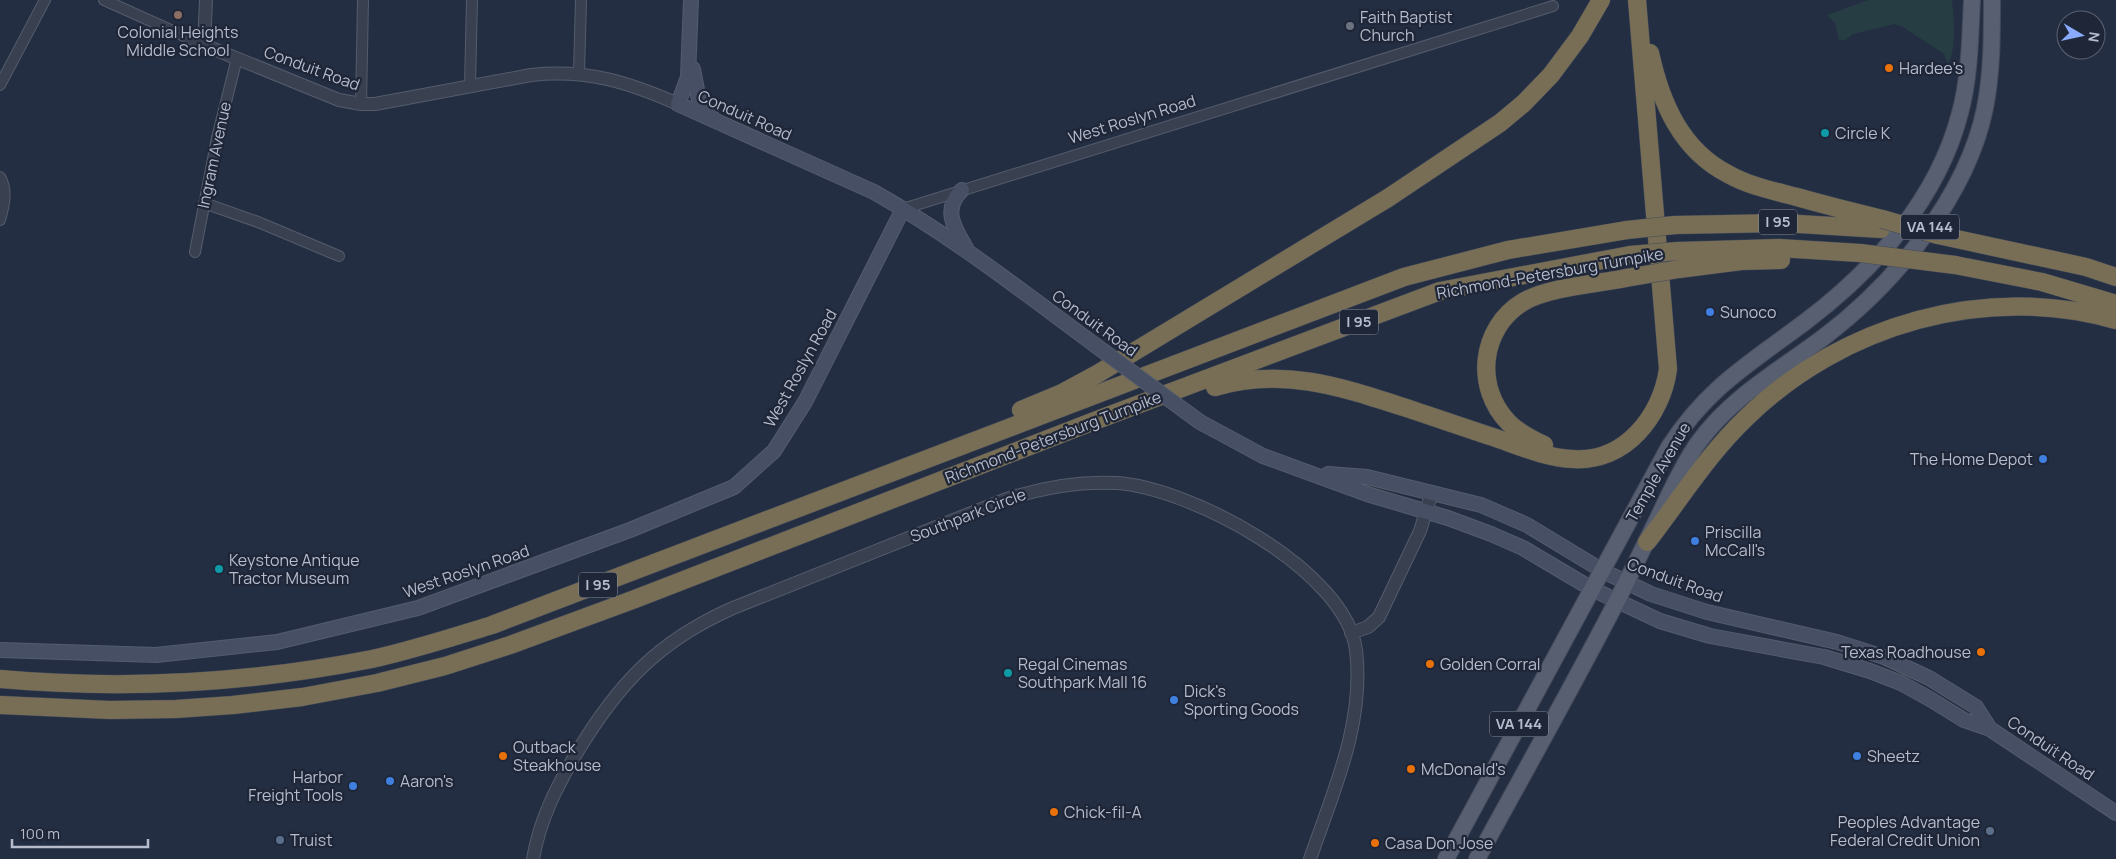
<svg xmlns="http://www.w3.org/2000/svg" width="2116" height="859" font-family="Manrope,sans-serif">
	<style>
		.green { fill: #263d43 }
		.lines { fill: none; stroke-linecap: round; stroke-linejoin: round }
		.minor-casing { stroke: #545c6c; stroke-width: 12 }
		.tertiary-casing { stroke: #545c6c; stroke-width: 14 }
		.secondary-casing { stroke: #545c6c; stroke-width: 16 }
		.primary-casing { stroke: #434a5b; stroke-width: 18 }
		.motorway-casing { stroke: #414959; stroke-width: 19 }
		.minor { stroke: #394151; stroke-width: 10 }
		.tertiary { stroke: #394151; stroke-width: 12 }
		.secondary { stroke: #474f65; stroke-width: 14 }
		.primary { stroke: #575f71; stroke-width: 16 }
		.motorway { stroke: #786e55; stroke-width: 18 }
		.secondary-bridge-casing { stroke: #545c6c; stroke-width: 16; stroke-linecap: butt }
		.motorway-bridge-casing { stroke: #414959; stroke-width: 19; stroke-linecap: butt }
		.secondary-bridge { stroke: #474f65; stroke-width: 14 }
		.motorway-bridge { stroke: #786e55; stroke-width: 18 }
		.education-dot { fill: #8d6e63; stroke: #1e2637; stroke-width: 2 }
		.worship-dot { fill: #6b7280; stroke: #1e2637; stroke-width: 2 }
		.food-dot { fill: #e8710a; stroke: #1e2637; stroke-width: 2 }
		.culture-dot { fill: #0f9aa8; stroke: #1e2637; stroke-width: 2 }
		.shop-dot { fill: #3f7fe0; stroke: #1e2637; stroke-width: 2 }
		.service-dot { fill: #5c6f8a; stroke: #1e2637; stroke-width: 2 }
		.labels { text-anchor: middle; stroke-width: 4.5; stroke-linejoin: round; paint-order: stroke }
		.shield { fill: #1e2637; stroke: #888f9f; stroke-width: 1 }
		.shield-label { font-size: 15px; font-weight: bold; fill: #b6bccc }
		.poi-label { font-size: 16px; fill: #b6bccc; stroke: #1e2637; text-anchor: start }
		.street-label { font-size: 16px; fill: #b6bccc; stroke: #1e2637 }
	</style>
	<rect width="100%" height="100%" fill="#242e42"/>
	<path class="green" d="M 1868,0 L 1952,0 C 1954,20 1957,46 1948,65 L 1944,54 L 1903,27 L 1895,24 L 1853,34 L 1845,40 L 1839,40 L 1835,23 L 1827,15 Z"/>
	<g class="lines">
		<defs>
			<path id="minor" d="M 104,0 L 204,45
				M 579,73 L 581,0
				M 0,85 L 45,0
				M 470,86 L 472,0
				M 361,104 L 363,0
				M 0,177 C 8,190 4,206 0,220
				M 204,203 L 258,222 L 339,256
				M 903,209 L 1553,6
				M 195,252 L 217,138 L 237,58"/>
			<path id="tertiary" d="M 206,0 L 204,45 L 339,100 L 361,104 L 375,104 L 531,75 C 587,69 628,82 678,104
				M 1351,633 L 1368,627 L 1379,617 L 1420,531 L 1432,492
				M 533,859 C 540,819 556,788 576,754 C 618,684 658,641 733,608 L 1004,500 C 1040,488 1078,481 1116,483 C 1189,487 1346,570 1356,650 C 1365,723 1333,792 1310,859"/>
			<path id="secondary" d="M 691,0 L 688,77 L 678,104 L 874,192 C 952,236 1023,292 1095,345
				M 693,69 L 699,100 L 712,117
				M 962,190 C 942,209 954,228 966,248
				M 1200,422 L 1263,456 L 1367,494 L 1448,518 L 1491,534 L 1523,548 L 1592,589 L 1660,621 L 1710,636 L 1824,657 L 1870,671 L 1901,683 L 1930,699 L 1964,720 L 1990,729 L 2116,813
				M 1328,474 L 1367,477 L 1481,505 L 1527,525 L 1603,571 L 1651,594 L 1707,612 L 1837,642 L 1884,657 L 1929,678 L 1976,707 L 1990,729
				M 0,650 L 156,655 L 277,642 L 418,608 L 630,530 L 734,487 L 774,451 L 805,402 L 903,209"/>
			<path id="primary" d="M 1446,859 L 1669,447 C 1708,387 1749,364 1805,322 C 1874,270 1938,199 1960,113 C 1970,76 1970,38 1972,0
				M 1477,859 C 1525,771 1574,684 1620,595 C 1633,569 1646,542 1659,516 C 1671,491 1682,466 1698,443 C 1731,397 1780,370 1824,337 C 1894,284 1967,197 1985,108 C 1992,73 1992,36 1992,0"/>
			<path id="motorway" d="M 1650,53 C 1661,103 1681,150 1728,174 C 1749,186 1774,191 1797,197 C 1825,205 1853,212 1882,219
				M 1675,225 L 1783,223 L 1881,229
				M 1938,235 L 2086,267 L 2116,277
				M 1678,251 L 1779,248 L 1860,253
				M 1955,265 L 2042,282 L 2116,304
				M 1679,269 L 1741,261 L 1781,260
				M 1215,387 C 1281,368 1336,385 1400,406 C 1431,416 1462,427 1493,437 C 1519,446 1546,458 1573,459 C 1625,463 1662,415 1668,369 L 1637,0
				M 1021,410 L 1062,393 L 1099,373 L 1388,198 L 1500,123 L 1524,103 L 1551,75 L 1580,36 L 1601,0
				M 1544,445 C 1531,439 1519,433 1509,423 C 1474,388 1480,328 1523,302 C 1548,287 1597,284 1626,278
				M 1647,542 C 1679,501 1708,454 1746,418 C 1842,324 1986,283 2116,320
				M 0,679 C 124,690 250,683 372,659 C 413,650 453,637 492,625 L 1404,277 L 1508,250 L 1627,230
				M 0,705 L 110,710 L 176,709 L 233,705 L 302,697 L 377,683 L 445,666 L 510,645 L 635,599 L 1097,420 L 1440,291 L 1630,255"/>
		</defs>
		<use href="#minor" class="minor-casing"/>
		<use href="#tertiary" class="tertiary-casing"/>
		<use href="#secondary" class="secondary-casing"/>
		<use href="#primary" class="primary-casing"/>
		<use href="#motorway" class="motorway-casing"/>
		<use href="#minor" class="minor"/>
		<use href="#tertiary" class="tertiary"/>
		<use href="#secondary" class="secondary"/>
		<use href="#primary" class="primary"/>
		<use href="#motorway" class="motorway"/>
		<defs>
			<path id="secondary-bridge" d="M 1095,345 L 1200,422"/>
			<path id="motorway-bridge" d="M 1882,219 L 1938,235
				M 1627,230 L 1675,225
				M 1860,253 L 1955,265
				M 1630,255 L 1678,251
				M 1626,278 L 1679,269"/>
		</defs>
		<use href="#secondary-bridge" class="secondary-bridge-casing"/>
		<use href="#motorway-bridge" class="motorway-bridge-casing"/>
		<use href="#secondary-bridge" class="secondary-bridge"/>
		<use href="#motorway-bridge" class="motorway-bridge"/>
	</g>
	<circle class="education-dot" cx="178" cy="15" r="5"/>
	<circle class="worship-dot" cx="1350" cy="26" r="5"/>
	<g class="food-dot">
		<circle cx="1889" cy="68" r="5"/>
		<circle cx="1981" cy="652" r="5"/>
		<circle cx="1430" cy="664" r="5"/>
		<circle cx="503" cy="756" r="5"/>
		<circle cx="1411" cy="769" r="5"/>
		<circle cx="1054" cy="812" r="5"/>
		<circle cx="1375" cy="843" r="5"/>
	</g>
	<g class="culture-dot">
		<circle cx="1825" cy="133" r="5"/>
		<circle cx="219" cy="569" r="5"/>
		<circle cx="1008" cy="673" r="5"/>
	</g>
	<g class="shop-dot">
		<circle cx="1710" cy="312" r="5"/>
		<circle cx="2043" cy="459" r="5"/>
		<circle cx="1695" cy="541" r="5"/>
		<circle cx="1174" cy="700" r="5"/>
		<circle cx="1857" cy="756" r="5"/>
		<circle cx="390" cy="781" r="5"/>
		<circle cx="353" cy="786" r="5"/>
	</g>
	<g class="service-dot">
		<circle cx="1990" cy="831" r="5"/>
		<circle cx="280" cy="840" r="5"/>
	</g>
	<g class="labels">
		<g class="shield">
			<rect x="1759" y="209.5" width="38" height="25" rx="4"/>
			<rect x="1901" y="214.5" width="58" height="25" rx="4"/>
			<rect x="1340" y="309.5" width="38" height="25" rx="4"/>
			<rect x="579" y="572.5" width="38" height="25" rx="4"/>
			<rect x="1490" y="711.5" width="58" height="25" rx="4"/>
		</g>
		<g class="shield-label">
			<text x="1778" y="227">I 95</text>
			<text x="1930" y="232">VA 144</text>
			<text x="1359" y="327">I 95</text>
			<text x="598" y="590">I 95</text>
			<text x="1519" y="729">VA 144</text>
		</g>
		<g class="poi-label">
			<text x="1360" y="23">Faith Baptist<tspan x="1360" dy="18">Church</tspan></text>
			<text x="178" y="38" text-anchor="middle">Colonial Heights<tspan x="178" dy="18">Middle School</tspan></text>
			<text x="1899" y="74">Hardee's</text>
			<text x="1835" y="139">Circle K</text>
			<text x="1720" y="318">Sunoco</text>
			<text x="2033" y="465" text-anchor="end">The Home Depot</text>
			<text x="1705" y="538">Priscilla<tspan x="1705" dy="18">McCall's</tspan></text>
			<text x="229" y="566">Keystone Antique<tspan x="229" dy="18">Tractor Museum</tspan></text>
			<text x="1971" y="658" text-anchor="end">Texas Roadhouse</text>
			<text x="1018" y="670">Regal Cinemas<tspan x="1018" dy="18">Southpark Mall 16</tspan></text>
			<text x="1440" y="670">Golden Corral</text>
			<text x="1184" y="697">Dick's<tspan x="1184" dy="18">Sporting Goods</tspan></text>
			<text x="513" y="753">Outback<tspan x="513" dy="18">Steakhouse</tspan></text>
			<text x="1867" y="762">Sheetz</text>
			<text x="1421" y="775">McDonald's</text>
			<text x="343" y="783" text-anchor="end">Harbor<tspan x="343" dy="18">Freight Tools</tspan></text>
			<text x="400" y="787">Aaron's</text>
			<text x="1064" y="818">Chick-fil-A</text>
			<text x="1980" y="828" text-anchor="end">Peoples Advantage<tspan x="1980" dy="18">Federal Credit Union</tspan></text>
			<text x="290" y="846">Truist</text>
			<text x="1385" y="849">Casa Don Jose</text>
		</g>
		<g class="street-label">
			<text transform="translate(312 68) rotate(20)" y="6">Conduit Road</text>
			<text transform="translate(745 115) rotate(24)" y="6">Conduit Road</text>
			<text transform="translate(1132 119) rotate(-17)" y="6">West Roslyn Road</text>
			<text transform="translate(214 155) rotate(-78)" y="6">Ingram Avenue</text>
			<text transform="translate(1550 273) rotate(-10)" y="6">Richmond-Petersburg Turnpike</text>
			<text transform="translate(1095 323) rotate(36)" y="6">Conduit Road</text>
			<text transform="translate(800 368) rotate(-61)" y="6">West Roslyn Road</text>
			<text transform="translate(1053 437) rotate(-21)" y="6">Richmond-Petersburg Turnpike</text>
			<text transform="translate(1658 472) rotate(-60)" y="6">Temple Avenue</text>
			<text transform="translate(968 515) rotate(-21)" y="6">Southpark Circle</text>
			<text transform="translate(466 571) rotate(-19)" y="6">West Roslyn Road</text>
			<text transform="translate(1675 580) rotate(20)" y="6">Conduit Road</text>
			<text transform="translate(2051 748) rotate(34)" y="6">Conduit Road</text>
		</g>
	</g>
	<g transform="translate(2081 35) rotate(99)"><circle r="24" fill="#1e2637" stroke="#5b6273"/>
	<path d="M0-4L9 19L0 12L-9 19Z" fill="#8aabfd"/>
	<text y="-8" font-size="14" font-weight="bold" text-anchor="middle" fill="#b6bccc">N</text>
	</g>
	<path d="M12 839v8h136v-8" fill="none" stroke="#b6bccc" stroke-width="2.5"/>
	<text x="20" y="839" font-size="15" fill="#b6bccc" stroke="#1e2637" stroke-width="4" paint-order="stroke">100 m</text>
</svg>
